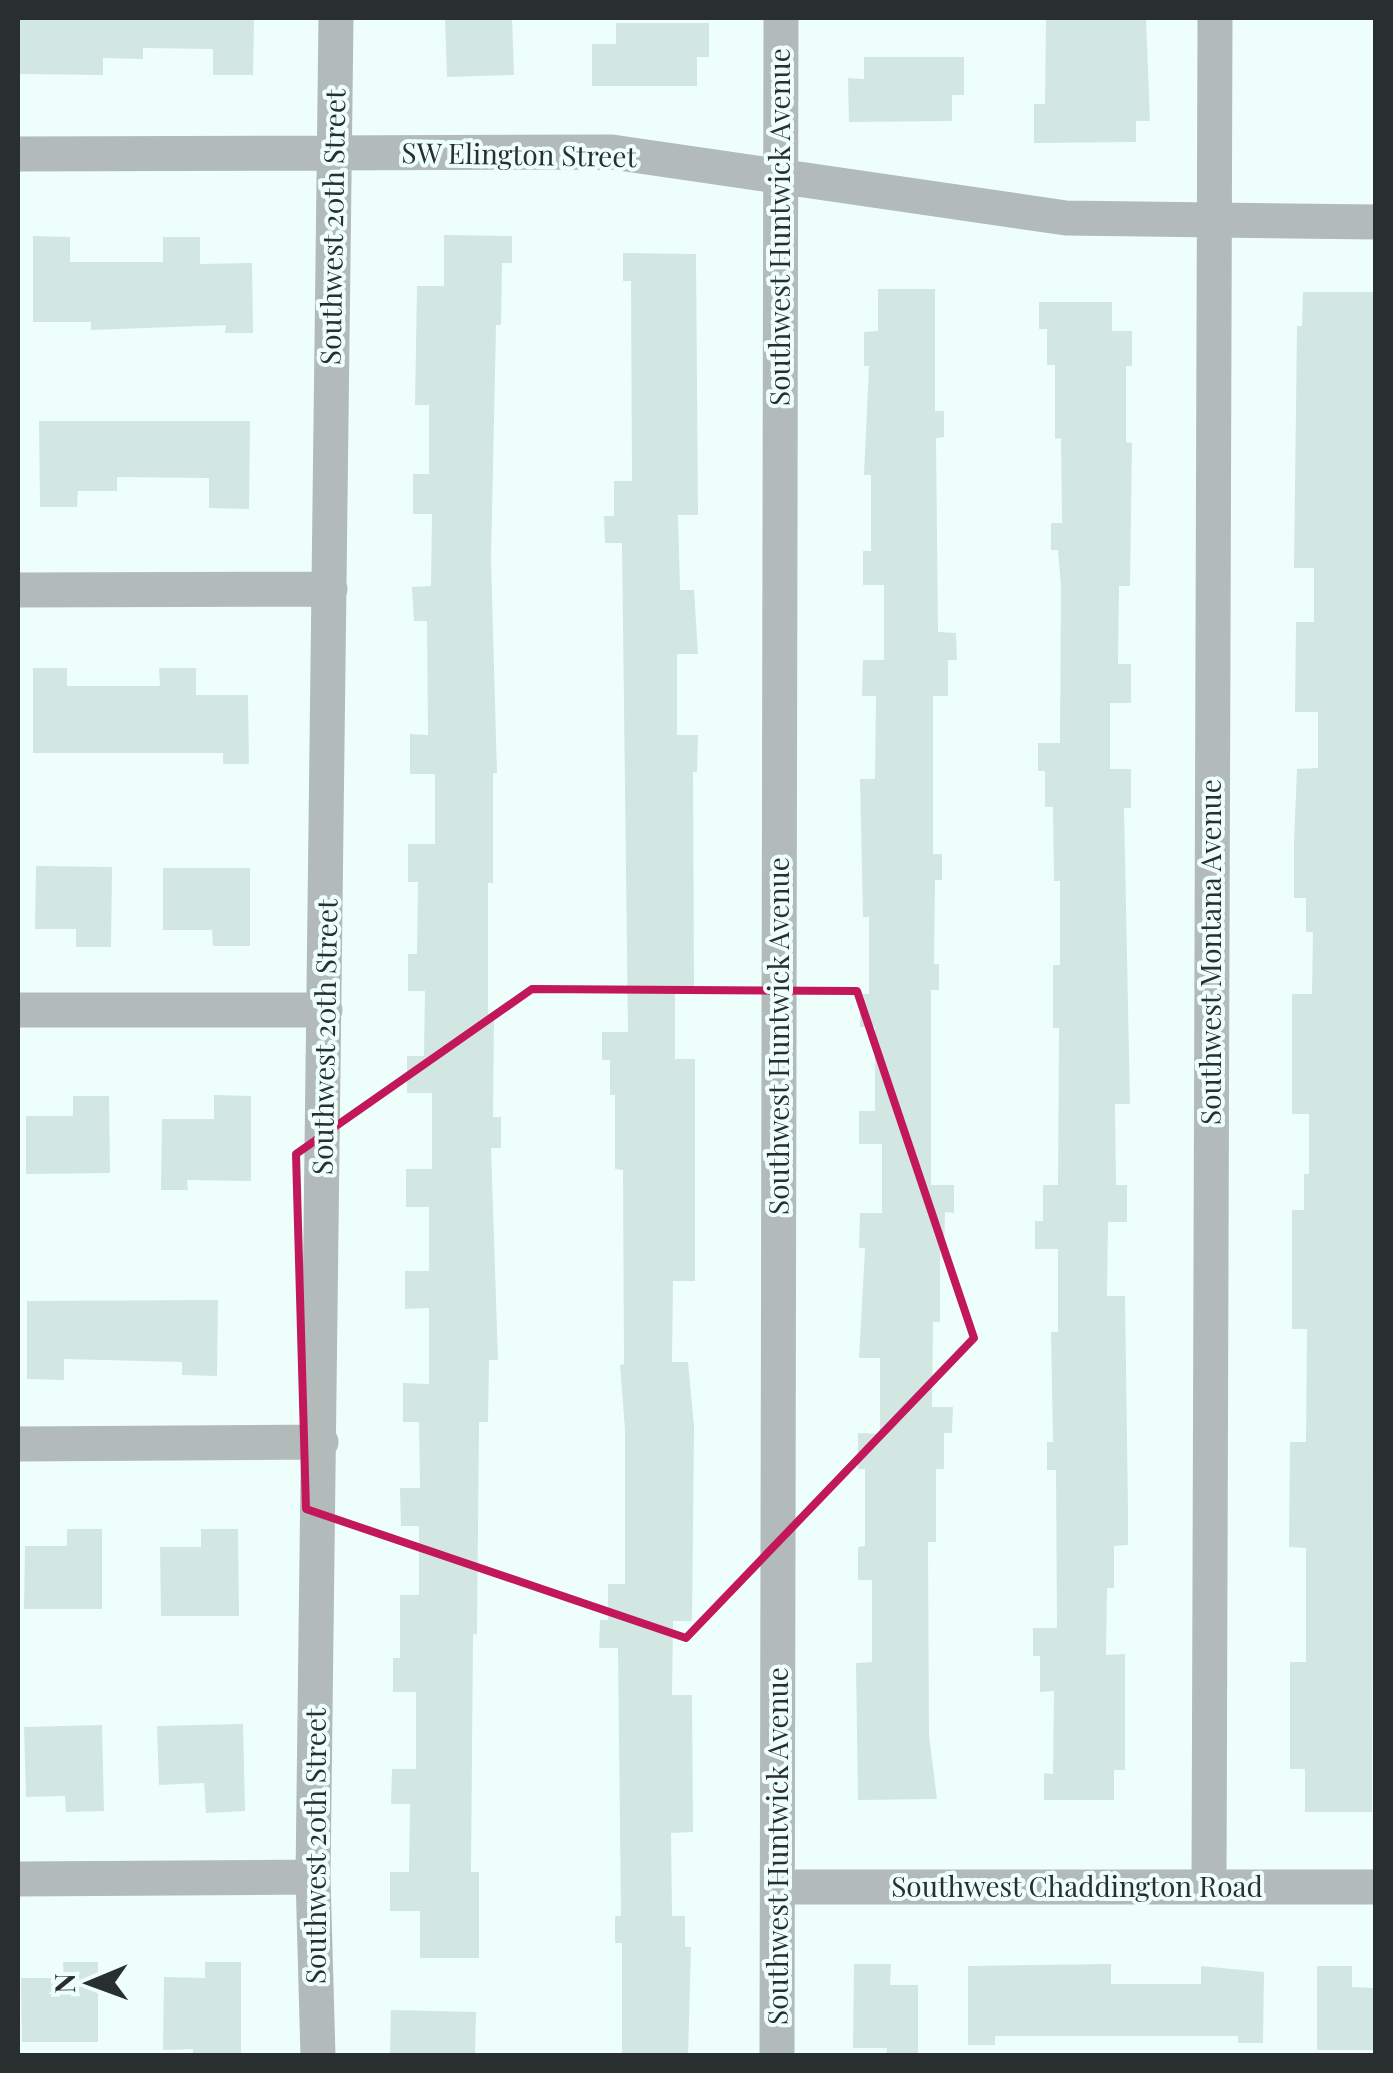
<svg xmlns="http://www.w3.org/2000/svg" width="1393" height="2073" font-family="'Playfair Display',serif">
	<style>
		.building { fill: #d2e6e2 }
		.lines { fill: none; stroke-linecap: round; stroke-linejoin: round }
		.minor { stroke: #b2bbb9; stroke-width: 35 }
		.marked { fill: none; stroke: #c2185b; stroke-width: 8; stroke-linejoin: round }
		.labels { text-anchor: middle; stroke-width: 8; stroke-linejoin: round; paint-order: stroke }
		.street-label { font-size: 28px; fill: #282f2e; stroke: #eefffb }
	</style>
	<rect width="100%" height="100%" fill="#eefffb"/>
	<path class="building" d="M 18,18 L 254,18 L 253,75 L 213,75 L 213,49 L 143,48 L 143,59 L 103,58 L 103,75 L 18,74 Z
		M 445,18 L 512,18 L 514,75 L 447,77 Z
		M 1046,18 L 1146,18 L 1150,121 L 1136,121 L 1136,142 L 1034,143 L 1034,104 L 1045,104 Z
		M 616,23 L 709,23 L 709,57 L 697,57 L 697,86 L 592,86 L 592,44 L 616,44 Z
		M 864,57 L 964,57 L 964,95 L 952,95 L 952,121 L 849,122 L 848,78 L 864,79 Z
		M 444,235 L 512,236 L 512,263 L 502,263 L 501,325 L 496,325 L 491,560 L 497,773 L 493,773 L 493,883 L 488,883 L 488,1015 L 494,1015 L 493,1117 L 501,1117 L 501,1148 L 491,1148 L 498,1360 L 489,1360 L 488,1422 L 479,1422 L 477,1634 L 473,1634 L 471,1872 L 479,1872 L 479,1958 L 420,1958 L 420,1911 L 390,1911 L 390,1872 L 409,1872 L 410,1804 L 391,1804 L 392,1769 L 416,1769 L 416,1692 L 393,1692 L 393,1658 L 400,1658 L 400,1595 L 419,1595 L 419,1526 L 401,1526 L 400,1488 L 420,1488 L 419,1422 L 403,1422 L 403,1383 L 429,1384 L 429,1308 L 405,1309 L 405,1271 L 429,1271 L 429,1207 L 406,1207 L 406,1169 L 432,1169 L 432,1093 L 407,1093 L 407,1056 L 424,1056 L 425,991 L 408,991 L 408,954 L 417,954 L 418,882 L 408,882 L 408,844 L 435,844 L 435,774 L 410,774 L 410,734 L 428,735 L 427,621 L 414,621 L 412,587 L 431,586 L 432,514 L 413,514 L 413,474 L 429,474 L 429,405 L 415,405 L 417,286 L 444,286 Z
		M 33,236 L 70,237 L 70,262 L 163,262 L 163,237 L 200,237 L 200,264 L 252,263 L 253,333 L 225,333 L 226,325 L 91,330 L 91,322 L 33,322 Z
		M 623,253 L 696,254 L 698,515 L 678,515 L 680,590 L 694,590 L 698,654 L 677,654 L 677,735 L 698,735 L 697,772 L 693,772 L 694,989 L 675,989 L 675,1059 L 695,1059 L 695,1281 L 673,1281 L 672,1362 L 688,1362 L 694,1426 L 692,1621 L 673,1621 L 672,1695 L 692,1695 L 693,1832 L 671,1833 L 672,1916 L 685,1916 L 685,1947 L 691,1947 L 688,2056 L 622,2056 L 622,1943 L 615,1943 L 615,1916 L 621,1916 L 618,1648 L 599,1648 L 600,1620 L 608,1620 L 608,1584 L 625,1584 L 625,1429 L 620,1365 L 624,1364 L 623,1170 L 615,1169 L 615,1095 L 610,1095 L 610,1060 L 602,1060 L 602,1032 L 628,1032 L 622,543 L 605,543 L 604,516 L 614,516 L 614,481 L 632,481 L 631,281 L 623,281 Z
		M 878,289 L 935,289 L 935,411 L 944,411 L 944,437 L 936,438 L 938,632 L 956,633 L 957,660 L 948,660 L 948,696 L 933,696 L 933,854 L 942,854 L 942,880 L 935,880 L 934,964 L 939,964 L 939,990 L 931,990 L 931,1185 L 954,1185 L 954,1213 L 945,1212 L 944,1249 L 940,1248 L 940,1322 L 933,1322 L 932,1407 L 953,1407 L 952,1433 L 944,1433 L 944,1469 L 936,1469 L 936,1542 L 928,1542 L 929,1736 L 937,1799 L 858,1800 L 856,1663 L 872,1662 L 872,1580 L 858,1580 L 858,1547 L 865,1546 L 865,1469 L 858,1469 L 858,1433 L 880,1434 L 880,1358 L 859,1358 L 865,1248 L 859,1248 L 860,1213 L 882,1213 L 882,1144 L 859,1144 L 859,1111 L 875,1111 L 875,1027 L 860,1027 L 860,994 L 869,994 L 869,917 L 863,917 L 860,779 L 875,779 L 876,696 L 862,696 L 863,660 L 884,660 L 884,585 L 863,585 L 863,551 L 871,551 L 871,475 L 864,475 L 869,366 L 864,366 L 864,332 L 878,331 Z
		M 1303,292 L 1376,292 L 1372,1812 L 1305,1812 L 1305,1769 L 1290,1769 L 1290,1662 L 1306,1662 L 1306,1548 L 1289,1547 L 1290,1442 L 1306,1442 L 1307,1329 L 1292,1329 L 1292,1210 L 1304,1210 L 1304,1174 L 1309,1174 L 1309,1114 L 1292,1114 L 1292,994 L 1312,994 L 1313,932 L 1306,932 L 1306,898 L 1294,898 L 1294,843 L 1297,769 L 1318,768 L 1318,712 L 1295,712 L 1296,622 L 1314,622 L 1314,568 L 1294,568 L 1297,326 L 1302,326 Z
		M 1039,302 L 1112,302 L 1112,331 L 1132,331 L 1132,366 L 1126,366 L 1126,442 L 1132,443 L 1130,586 L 1119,586 L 1118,664 L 1131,664 L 1131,703 L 1110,703 L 1110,769 L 1131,769 L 1131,808 L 1124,808 L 1130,1104 L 1115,1104 L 1116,1185 L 1127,1185 L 1127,1222 L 1108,1222 L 1107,1296 L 1125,1296 L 1128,1510 L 1128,1545 L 1114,1546 L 1114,1588 L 1107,1588 L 1106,1655 L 1125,1654 L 1125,1770 L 1114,1770 L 1114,1800 L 1044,1800 L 1044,1773 L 1053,1774 L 1054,1691 L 1040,1692 L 1040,1656 L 1033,1656 L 1033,1628 L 1057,1628 L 1056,1470 L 1047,1470 L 1047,1442 L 1053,1442 L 1051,1332 L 1058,1332 L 1058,1249 L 1035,1249 L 1035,1221 L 1043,1221 L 1043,1185 L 1058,1185 L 1059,1028 L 1053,1028 L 1053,965 L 1060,965 L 1060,881 L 1054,881 L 1053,807 L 1045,807 L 1045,771 L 1038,771 L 1038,743 L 1060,743 L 1061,587 L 1058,550 L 1051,550 L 1051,523 L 1062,523 L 1061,438 L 1055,439 L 1055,365 L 1047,365 L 1047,329 L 1039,329 Z
		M 39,421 L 250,421 L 249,509 L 209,508 L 209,478 L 117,477 L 117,491 L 78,491 L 77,507 L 40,507 Z
		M 33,668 L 67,668 L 67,686 L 160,686 L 159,668 L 196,668 L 196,695 L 248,695 L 249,764 L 223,764 L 223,753 L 33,753 Z
		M 36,866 L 112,867 L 111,947 L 76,947 L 76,929 L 35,929 Z
		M 163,868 L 250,868 L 250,946 L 213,946 L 212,930 L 163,930 Z
		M 214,1095 L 251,1096 L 251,1181 L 187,1180 L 188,1190 L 161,1190 L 162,1119 L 214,1119 Z
		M 73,1096 L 109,1096 L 110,1173 L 26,1174 L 26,1116 L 73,1116 Z
		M 218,1300 L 217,1376 L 182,1375 L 182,1362 L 64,1359 L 64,1380 L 27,1379 L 27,1301 Z
		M 67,1529 L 102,1529 L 102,1609 L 24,1609 L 25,1546 L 67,1546 Z
		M 201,1529 L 238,1529 L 239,1616 L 161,1616 L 160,1547 L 201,1547 Z
		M 243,1724 L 245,1811 L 206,1813 L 204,1783 L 159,1785 L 157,1726 Z
		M 102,1725 L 104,1811 L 66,1812 L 65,1796 L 26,1797 L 24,1727 Z
		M 63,1962 L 98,1962 L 98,2042 L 22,2042 L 21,1978 L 64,1978 Z
		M 205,1962 L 241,1962 L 241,2056 L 193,2056 L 193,2049 L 163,2050 L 164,1977 L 205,1978 Z
		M 854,1964 L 891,1964 L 890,1985 L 918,1985 L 918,2056 L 886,2056 L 887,2048 L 853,2048 Z
		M 1111,1964 L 1111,1984 L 1201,1984 L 1201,1966 L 1264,1972 L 1263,2043 L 1238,2043 L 1238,2036 L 995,2036 L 995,2045 L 968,2045 L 968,1966 Z
		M 1317,1966 L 1352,1966 L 1352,1987 L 1376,1988 L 1376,2050 L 1317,2050 Z
		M 391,2010 L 476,2012 L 475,2056 L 390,2056 Z"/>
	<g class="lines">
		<path class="minor" d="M 18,154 L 612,152 L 1066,218 L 1376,222
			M 18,590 L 330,589
			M 18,1010 L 325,1010
			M 18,1444 L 321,1442
			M 18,1879 L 313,1877
			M 778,1887 L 1376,1887
			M 1209,1887 L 1215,18
			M 318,2056 L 313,1877 L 336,18
			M 777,2056 L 781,18"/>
	</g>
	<path class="marked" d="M 532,989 L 857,991 L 974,1338 L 686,1638 L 306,1509 L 296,1154 Z"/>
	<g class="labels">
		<g class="street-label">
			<text transform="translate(519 155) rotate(1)" y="10">SW Elington Street</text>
			<text transform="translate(333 227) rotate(-89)" y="10">Southwest 20th Street</text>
			<text transform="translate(780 227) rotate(-90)" y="10">Southwest Huntwick Avenue</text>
			<text transform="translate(1211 952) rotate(-90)" y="10">Southwest Montana Avenue</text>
			<text transform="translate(779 1036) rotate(-90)" y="10">Southwest Huntwick Avenue</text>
			<text transform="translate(325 1037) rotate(-89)" y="10">Southwest 20th Street</text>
			<text transform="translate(316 1846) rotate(-90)" y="10">Southwest 20th Street</text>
			<text transform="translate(778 1846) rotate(-90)" y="10">Southwest Huntwick Avenue</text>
			<text x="1077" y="1897">Southwest Chaddington Road</text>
		</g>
	</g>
	<rect width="1393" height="2073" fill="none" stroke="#282f2e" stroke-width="40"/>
	<g transform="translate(90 1983) rotate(269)" stroke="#eefffb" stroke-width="8" paint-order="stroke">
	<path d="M0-8L18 38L0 25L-18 38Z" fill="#282f2e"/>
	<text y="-15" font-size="28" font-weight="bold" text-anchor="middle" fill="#282f2e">N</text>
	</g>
</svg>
